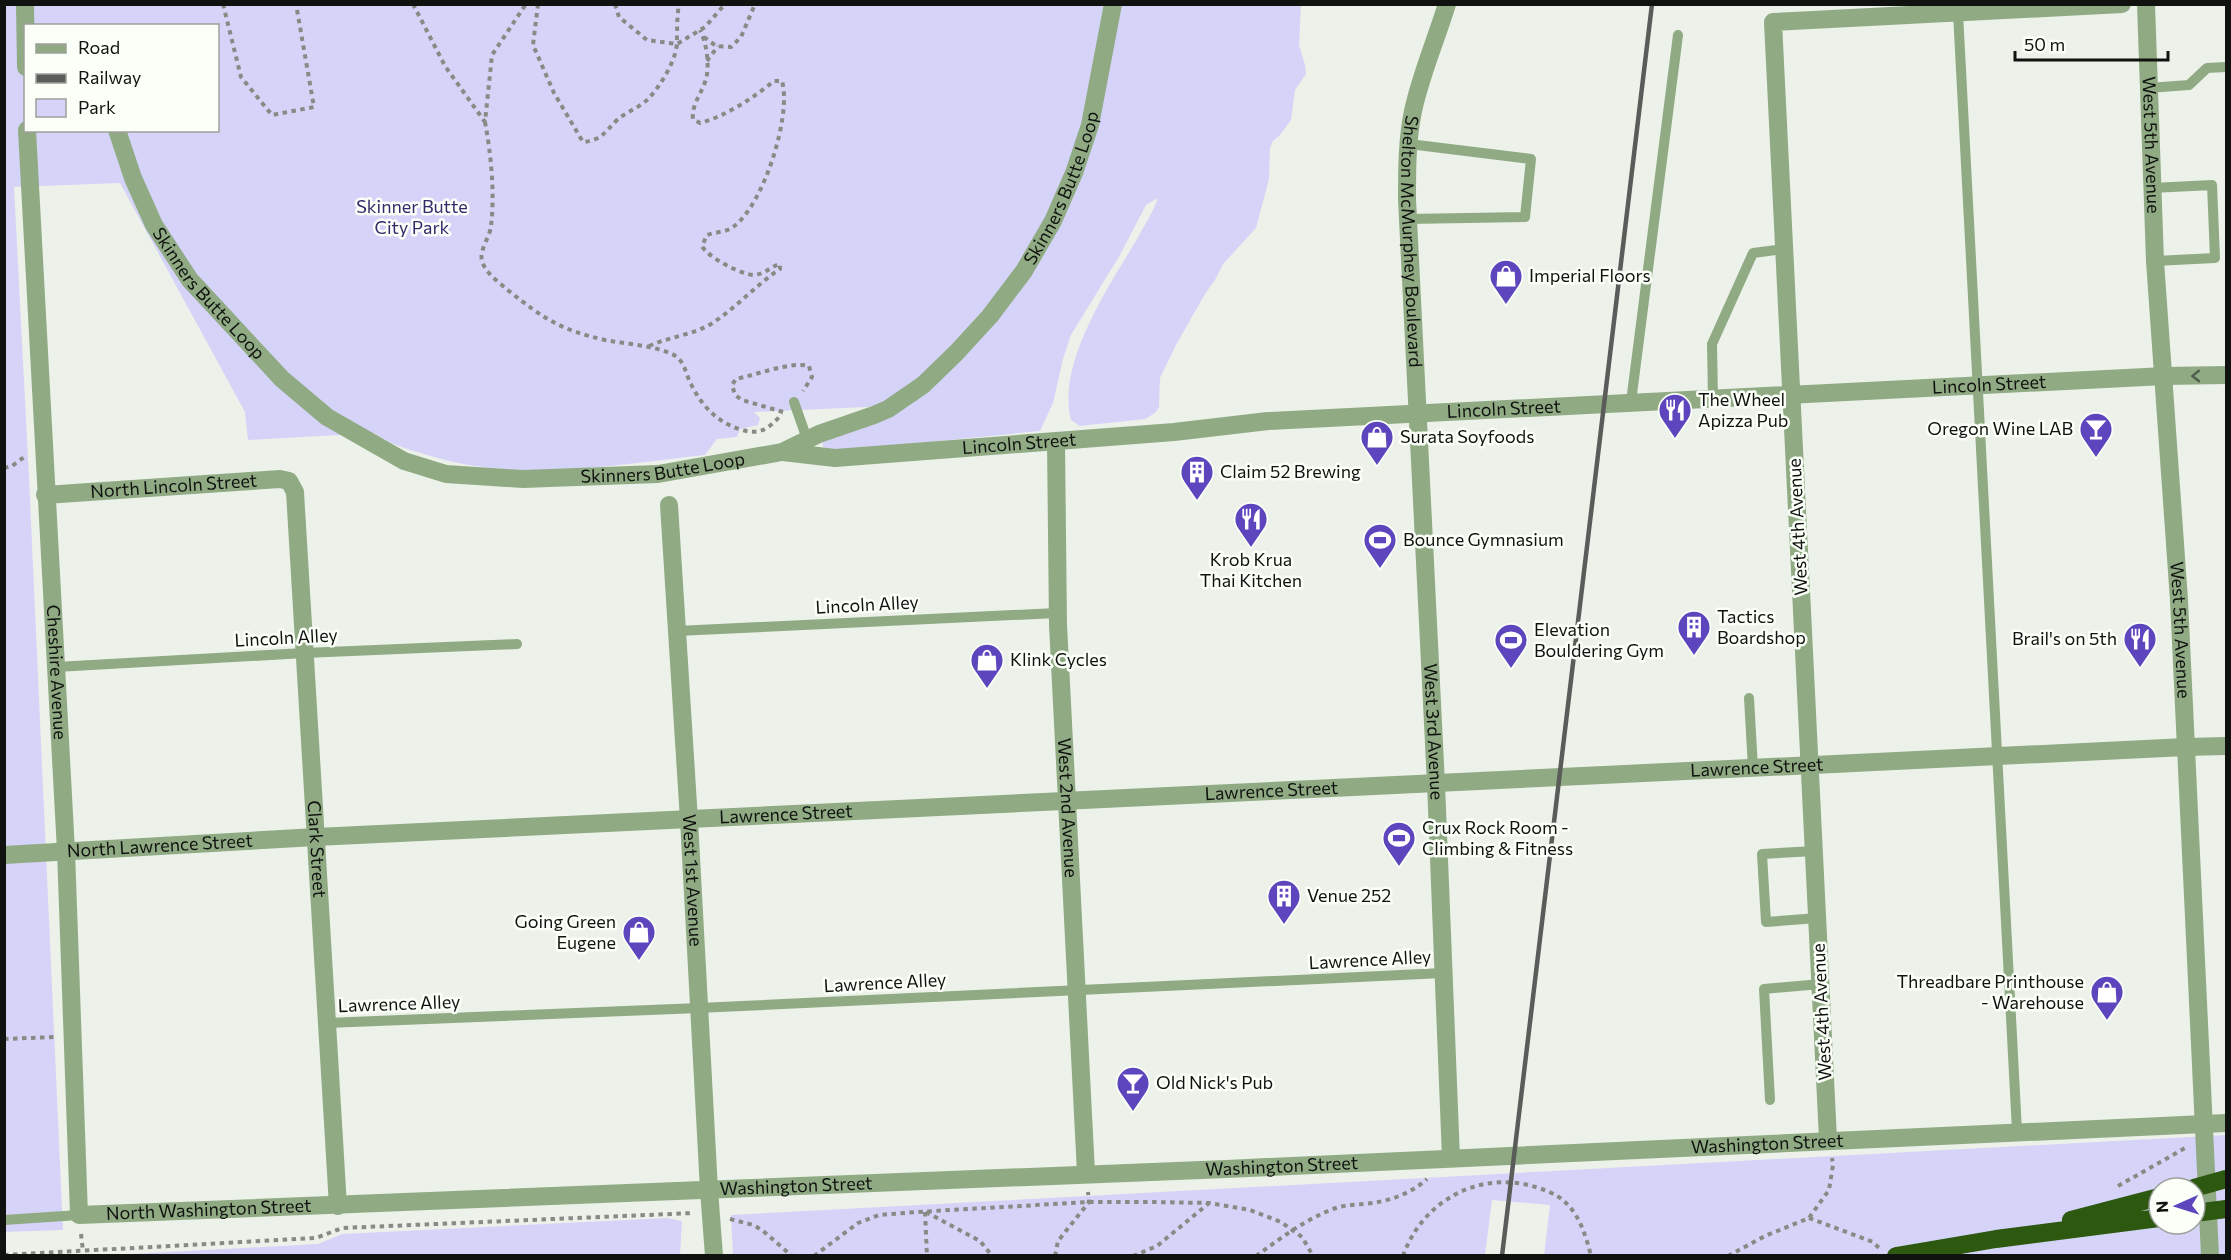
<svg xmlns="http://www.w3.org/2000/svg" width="2231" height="1260" font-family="Commissioner,sans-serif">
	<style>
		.green { fill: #d5d4f8; fill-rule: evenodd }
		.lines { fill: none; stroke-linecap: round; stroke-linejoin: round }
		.path { stroke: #878b85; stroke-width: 4; stroke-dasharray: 4.5 4.5; stroke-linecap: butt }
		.service { stroke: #90ab84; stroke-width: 10 }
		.minor { stroke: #90ab84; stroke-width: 18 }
		.tertiary { stroke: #90ab84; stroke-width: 18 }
		.motorway { stroke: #2c5810; stroke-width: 18 }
		.rail { stroke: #595c58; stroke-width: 4.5 }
		.oneway { stroke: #505e4a }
		.labels { text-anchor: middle; stroke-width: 5; stroke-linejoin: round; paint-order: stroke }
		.street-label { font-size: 18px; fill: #10120f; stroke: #fafff8 }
		.park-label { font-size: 18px; fill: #34296a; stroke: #fafff8 }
		.poi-label { font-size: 18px; fill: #10120f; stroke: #fafff8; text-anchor: start }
	</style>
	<rect width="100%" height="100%" fill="#ecf2ea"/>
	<path class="green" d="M 4,5 L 1301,5 L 1299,45 L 1305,65 L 1306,74 L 1295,90 L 1291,120 L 1280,135 L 1273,141 L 1270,148 L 1269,179 L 1256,228 L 1223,264 L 1215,280 L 1205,294 L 1176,345 L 1160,378 L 1159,407 L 1155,413 L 1145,419 L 1080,426 L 1071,420 C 1056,364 1109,286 1137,239 C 1144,226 1153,212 1158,198 L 1146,205 L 1120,255 L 1071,335 L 1063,359 L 1053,403 L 1040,431 L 858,449 L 824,449 L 822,442 L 888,418 L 910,405 L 754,412 L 760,418 L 758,425 L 740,429 L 737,437 L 717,439 L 705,455 C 612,465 515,484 424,454 C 406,449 390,444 374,433 L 248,440 L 245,412 L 120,183 L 14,187 L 29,477 L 63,1230 L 5,1232 ZM 26,26 L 218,26 L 218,130 L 26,130 Z
		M 2226,1135 L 2226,1255 L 1544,1255 L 1550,1205 L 1492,1200 L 1485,1255 L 733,1256 L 731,1215 ZM 2159,1188 L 2195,1188 L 2195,1224 L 2159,1224 Z
		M 667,1218 L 682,1221 L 680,1255 L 112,1255 L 318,1244 L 342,1234 Z"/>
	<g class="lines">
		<path class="path" d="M 223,4 L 241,77 L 272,115 L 314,107 L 296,4
			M 413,4 L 445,66 L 485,122 L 492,55 L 526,4
			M 538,4 L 533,45 L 554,93 L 583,142 C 602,140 605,132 617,120 C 626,112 639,108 648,99 C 660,87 677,59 677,42 C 677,29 677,17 679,4
			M 615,4 L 619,17 L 647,40 L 677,44 L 705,27 L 725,4
			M 704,37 L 716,46 L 731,47 L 741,37 L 755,4
			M 707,61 L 718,46
			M 485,122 C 491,154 495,194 491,226 C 490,237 479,250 482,261 C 486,274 500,283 509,291 C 544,319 561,330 605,340 C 627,344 651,345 672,354 C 685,360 685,373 691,384 C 701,405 717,422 739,429 C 760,436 768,429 782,414
			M 649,346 C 669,337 692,335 711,324 C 736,308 756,285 780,269 L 780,264 C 770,267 765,274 754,275 C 742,275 707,257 702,246 L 707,235 C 715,232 727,232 733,227 C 763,206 792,116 782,81 L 774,81 C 753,98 726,116 700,123 L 693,119 C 691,103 705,90 707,74 C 709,60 706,42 700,30
			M 783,412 L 742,400 L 735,395 L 732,385 L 736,379 C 756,375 791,361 809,366 L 812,377 L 803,391
			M 4,468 L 12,466 L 27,455
			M 4,1039 L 54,1037
			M 2118,1186 L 2187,1147
			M 925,1212 L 927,1256
			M 926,1212 L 980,1241 L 992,1256
			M 1809,1218 L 1873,1242 L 1880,1249
			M 730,1219 L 753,1225 L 762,1230 L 792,1256
			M 81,1234 L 83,1251
			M 4,1255 L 316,1238 L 342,1228 L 694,1213
			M 814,1256 L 858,1223 L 879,1215 L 917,1212 L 1089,1202 L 1152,1202 L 1209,1203 L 1250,1210 L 1281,1222 L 1302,1237 L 1313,1256
			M 1055,1256 L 1058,1241 L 1089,1202 L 1088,1192
			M 1133,1256 L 1157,1246 L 1208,1204
			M 1256,1256 C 1281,1238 1307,1218 1336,1208 C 1344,1205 1354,1205 1363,1204 C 1387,1202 1409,1195 1427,1179
			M 1403,1256 C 1422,1202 1477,1171 1532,1186 C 1543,1189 1557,1194 1565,1202 C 1580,1216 1586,1236 1591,1256
			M 1728,1256 L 1765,1236 L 1809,1218 L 1829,1190 L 1833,1165 L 1832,1158"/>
		<path class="service" d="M 1958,13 L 2017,1131
			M 2148,88 L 2189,85 L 2207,68 L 2226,67
			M 2152,188 L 2212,185 L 2215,258 L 2155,261
			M 1408,219 L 1525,217 L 1531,159 L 1409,144
			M 1713,398 L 1712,344 L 1753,253 L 1784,249
			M 794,402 L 807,439
			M 1631,402 L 1678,35
			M 677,631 L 1057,613
			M 56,667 L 305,653 L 517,644
			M 1749,698 L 1753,768
			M 1815,851 L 1762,854 L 1766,922 L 1818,918
			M 327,1023 L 699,1008 L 1443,973
			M 1770,1100 L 1764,989 L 1821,984
			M 4,1220 L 79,1215"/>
		<g class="minor">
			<path id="s1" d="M 117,130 L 133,178 L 154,225 L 190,280 L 282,379 L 327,417 L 404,461 L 446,474 L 523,479 L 658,474 L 782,452 L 819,434 L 874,415 L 888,409 L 923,385 L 956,353 L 990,316 L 1024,271 L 1053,221 L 1074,173 L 1090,125 L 1113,4"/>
			<path id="s2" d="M 1056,442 L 1058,625 L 1086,1173"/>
			<path id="s3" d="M 783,452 L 835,458 L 1174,432 L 1268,421 L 2165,376"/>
			<path id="s4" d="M 45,495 L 280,479 L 289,481 L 295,492 L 338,1206"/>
			<path id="s5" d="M 669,505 L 689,820 L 709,1190"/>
			<path id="s6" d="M 4,855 L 316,837 L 2186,747"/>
			<path d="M 1828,1139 L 1773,22 L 2122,4"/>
		</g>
		<g class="tertiary">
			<path d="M 25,4 L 26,67"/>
			<path id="s7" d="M 1447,4 C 1436,40 1421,74 1413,111 C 1407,140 1407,169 1407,199 L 1436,784 L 1451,1158"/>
			<path id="s8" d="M 2146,4 L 2155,261 L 2179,600 L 2210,1256"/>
			<path id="s9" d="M 27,130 L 66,851 L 79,1215 L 1226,1169 L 2226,1123"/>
			<path d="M 2165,376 L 2226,375"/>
			<path d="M 2186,747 L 2226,746"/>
			<path d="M 709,1190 L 714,1256"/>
		</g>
		<path class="motorway" d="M 2194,1188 L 2226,1179
			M 2195,1213 L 2226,1209
			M 2071,1220 L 2159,1197
			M 1896,1256 L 1996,1239 L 2159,1218"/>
		<path class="rail" d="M 1502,1256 L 1652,4"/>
	</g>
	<defs><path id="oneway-chevron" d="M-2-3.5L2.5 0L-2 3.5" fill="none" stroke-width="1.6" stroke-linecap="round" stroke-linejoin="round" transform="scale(1.5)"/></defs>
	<use class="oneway" href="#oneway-chevron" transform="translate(2196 376) rotate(179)"/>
	<defs>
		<symbol id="shop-pin" viewBox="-11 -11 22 30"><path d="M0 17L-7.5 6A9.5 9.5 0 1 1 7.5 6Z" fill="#5d45be" stroke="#fafff8"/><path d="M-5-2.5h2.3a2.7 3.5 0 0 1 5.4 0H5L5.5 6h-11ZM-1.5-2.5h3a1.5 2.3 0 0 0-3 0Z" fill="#fff"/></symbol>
		<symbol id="restaurant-pin" viewBox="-11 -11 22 30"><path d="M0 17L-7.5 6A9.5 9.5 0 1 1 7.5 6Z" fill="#5d45be" stroke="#fafff8"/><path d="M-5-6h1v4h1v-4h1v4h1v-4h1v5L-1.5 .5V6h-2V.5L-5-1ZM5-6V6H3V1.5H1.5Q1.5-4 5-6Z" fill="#fff"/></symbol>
		<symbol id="bar-pin" viewBox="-11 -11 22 30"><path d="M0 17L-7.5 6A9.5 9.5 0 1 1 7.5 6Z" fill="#5d45be" stroke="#fafff8"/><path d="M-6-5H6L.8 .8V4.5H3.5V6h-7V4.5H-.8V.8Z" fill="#fff"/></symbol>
		<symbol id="building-pin" viewBox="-11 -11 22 30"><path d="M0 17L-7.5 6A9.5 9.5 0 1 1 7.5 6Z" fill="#5d45be" stroke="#fafff8"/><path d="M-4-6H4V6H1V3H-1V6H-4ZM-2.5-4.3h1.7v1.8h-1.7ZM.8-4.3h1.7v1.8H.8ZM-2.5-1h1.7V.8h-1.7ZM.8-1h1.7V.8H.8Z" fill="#fff"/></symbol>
		<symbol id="stadium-pin" viewBox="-11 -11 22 30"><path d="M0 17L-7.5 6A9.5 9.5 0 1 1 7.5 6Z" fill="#5d45be" stroke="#fafff8"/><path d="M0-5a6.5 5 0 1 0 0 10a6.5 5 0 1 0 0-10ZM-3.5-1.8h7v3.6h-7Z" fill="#fff"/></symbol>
	</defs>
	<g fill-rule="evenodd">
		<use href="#shop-pin" x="1487" y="257" width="38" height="52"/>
		<use href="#restaurant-pin" x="1656" y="391" width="38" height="52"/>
		<use href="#bar-pin" x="2077" y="410" width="38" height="52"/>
		<use href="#shop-pin" x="1358" y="418" width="38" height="52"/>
		<use href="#building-pin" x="1178" y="453" width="38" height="52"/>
		<use href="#restaurant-pin" x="1232" y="500" width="38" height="52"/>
		<use href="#stadium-pin" x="1361" y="521" width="38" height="52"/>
		<use href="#building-pin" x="1675" y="608" width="38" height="52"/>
		<use href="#restaurant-pin" x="2121" y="620" width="38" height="52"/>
		<use href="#stadium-pin" x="1492" y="621" width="38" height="52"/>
		<use href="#shop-pin" x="968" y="641" width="38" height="52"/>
		<use href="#stadium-pin" x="1380" y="819" width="38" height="52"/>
		<use href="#building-pin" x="1265" y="877" width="38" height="52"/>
		<use href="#shop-pin" x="620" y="913" width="38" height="52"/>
		<use href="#shop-pin" x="2088" y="973" width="38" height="52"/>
		<use href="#bar-pin" x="1114" y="1064" width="38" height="52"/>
	</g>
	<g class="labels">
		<g class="street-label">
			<text dy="6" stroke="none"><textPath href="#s8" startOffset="141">West 5th Avenue</textPath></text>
			<text dy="6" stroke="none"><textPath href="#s1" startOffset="1234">Skinners Butte Loop</textPath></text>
			<text dy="6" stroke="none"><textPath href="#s7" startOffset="243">Shelton McMurphey Boulevard</textPath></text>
			<text dy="6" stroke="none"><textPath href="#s1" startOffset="190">Skinners Butte Loop</textPath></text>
			<text dy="6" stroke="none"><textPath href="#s3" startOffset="1209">Lincoln Street</textPath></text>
			<text dy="6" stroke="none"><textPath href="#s3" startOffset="723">Lincoln Street</textPath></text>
			<text dy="6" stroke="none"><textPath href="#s3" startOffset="237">Lincoln Street</textPath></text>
			<text dy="6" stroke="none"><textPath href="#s1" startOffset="712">Skinners Butte Loop</textPath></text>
			<text dy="6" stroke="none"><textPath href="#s4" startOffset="129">North Lincoln Street</textPath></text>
			<text transform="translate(1798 527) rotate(-93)" y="6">West 4th Avenue</text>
			<text transform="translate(867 605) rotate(-3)" y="6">Lincoln Alley</text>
			<text dy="6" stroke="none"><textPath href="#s8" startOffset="627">West 5th Avenue</textPath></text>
			<text transform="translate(286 638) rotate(-3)" y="6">Lincoln Alley</text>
			<text dy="6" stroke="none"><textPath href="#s9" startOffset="543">Cheshire Avenue</textPath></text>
			<text dy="6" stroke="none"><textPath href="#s7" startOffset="734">West 3rd Avenue</textPath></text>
			<text dy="6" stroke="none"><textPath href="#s6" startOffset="1755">Lawrence Street</textPath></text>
			<text dy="6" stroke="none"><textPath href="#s6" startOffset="1269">Lawrence Street</textPath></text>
			<text dy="6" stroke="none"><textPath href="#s2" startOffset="366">West 2nd Avenue</textPath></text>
			<text dy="6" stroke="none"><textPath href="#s6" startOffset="783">Lawrence Street</textPath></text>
			<text dy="6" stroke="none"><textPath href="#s6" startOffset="156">North Lawrence Street</textPath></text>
			<text dy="6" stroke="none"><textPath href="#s4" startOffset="615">Clark Street</textPath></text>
			<text dy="6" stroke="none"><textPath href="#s5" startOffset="376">West 1st Avenue</textPath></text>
			<text transform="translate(1370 960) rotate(-3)" y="6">Lawrence Alley</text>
			<text transform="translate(885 983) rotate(-3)" y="6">Lawrence Alley</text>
			<text transform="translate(399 1004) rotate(-2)" y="6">Lawrence Alley</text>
			<text transform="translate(1822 1012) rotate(-93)" y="6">West 4th Avenue</text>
			<text dy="6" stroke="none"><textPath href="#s9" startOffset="2776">Washington Street</textPath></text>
			<text dy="6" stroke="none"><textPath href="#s9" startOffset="2290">Washington Street</textPath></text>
			<text dy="6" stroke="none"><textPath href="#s9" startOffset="1804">Washington Street</textPath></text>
			<text dy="6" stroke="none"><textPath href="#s9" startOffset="1216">North Washington Street</textPath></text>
		</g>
		<g class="park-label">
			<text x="412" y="213">Skinner Butte<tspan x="412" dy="21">City Park</tspan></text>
		</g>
		<g class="poi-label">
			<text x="1529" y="282">Imperial Floors</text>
			<text x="1698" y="406">The Wheel<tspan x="1698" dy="21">Apizza Pub</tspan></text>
			<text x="2073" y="435" text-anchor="end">Oregon Wine LAB</text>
			<text x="1400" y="443">Surata Soyfoods</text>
			<text x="1220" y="478">Claim 52 Brewing</text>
			<text x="1403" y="546">Bounce Gymnasium</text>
			<text x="1251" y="566" text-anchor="middle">Krob Krua<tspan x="1251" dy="21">Thai Kitchen</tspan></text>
			<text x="1717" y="623">Tactics<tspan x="1717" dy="21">Boardshop</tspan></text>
			<text x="1534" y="636">Elevation<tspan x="1534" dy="21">Bouldering Gym</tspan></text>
			<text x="2117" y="645" text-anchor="end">Brail's on 5th</text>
			<text x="1010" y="666">Klink Cycles</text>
			<text x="1422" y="834">Crux Rock Room -<tspan x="1422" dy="21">Climbing &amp; Fitness</tspan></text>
			<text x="1307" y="902">Venue 252</text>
			<text x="616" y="928" text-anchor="end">Going Green<tspan x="616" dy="21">Eugene</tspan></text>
			<text x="2084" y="988" text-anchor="end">Threadbare Printhouse<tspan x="2084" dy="21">- Warehouse</tspan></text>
			<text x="1156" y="1089">Old Nick's Pub</text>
		</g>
	</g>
	<rect width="2231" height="1260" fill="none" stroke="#10120f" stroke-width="12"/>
	<rect x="24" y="24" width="195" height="108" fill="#fafff8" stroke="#9ca09b" stroke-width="1.5"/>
	<rect x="36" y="44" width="30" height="9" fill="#90ab84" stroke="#9ca09b" stroke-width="1.5"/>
	<text x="78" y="54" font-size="18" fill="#10120f">Road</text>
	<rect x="36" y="74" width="30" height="9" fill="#595c58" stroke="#9ca09b" stroke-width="1.5"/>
	<text x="78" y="84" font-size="18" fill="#10120f">Railway</text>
	<rect x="36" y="99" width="30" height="18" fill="#d5d4f8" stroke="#9ca09b" stroke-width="1.5"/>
	<text x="78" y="114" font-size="18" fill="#10120f">Park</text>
	<g transform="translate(2177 1206) rotate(267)"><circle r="28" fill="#fafff8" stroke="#9ca09b" stroke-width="1.5"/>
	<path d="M0-4.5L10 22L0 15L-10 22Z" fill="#5d45be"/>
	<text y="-9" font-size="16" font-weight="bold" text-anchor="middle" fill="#10120f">N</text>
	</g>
	<path d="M2015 51v9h153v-9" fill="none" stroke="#10120f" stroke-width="3"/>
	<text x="2024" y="51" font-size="18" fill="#10120f" stroke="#fafff8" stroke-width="4.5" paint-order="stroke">50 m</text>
</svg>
